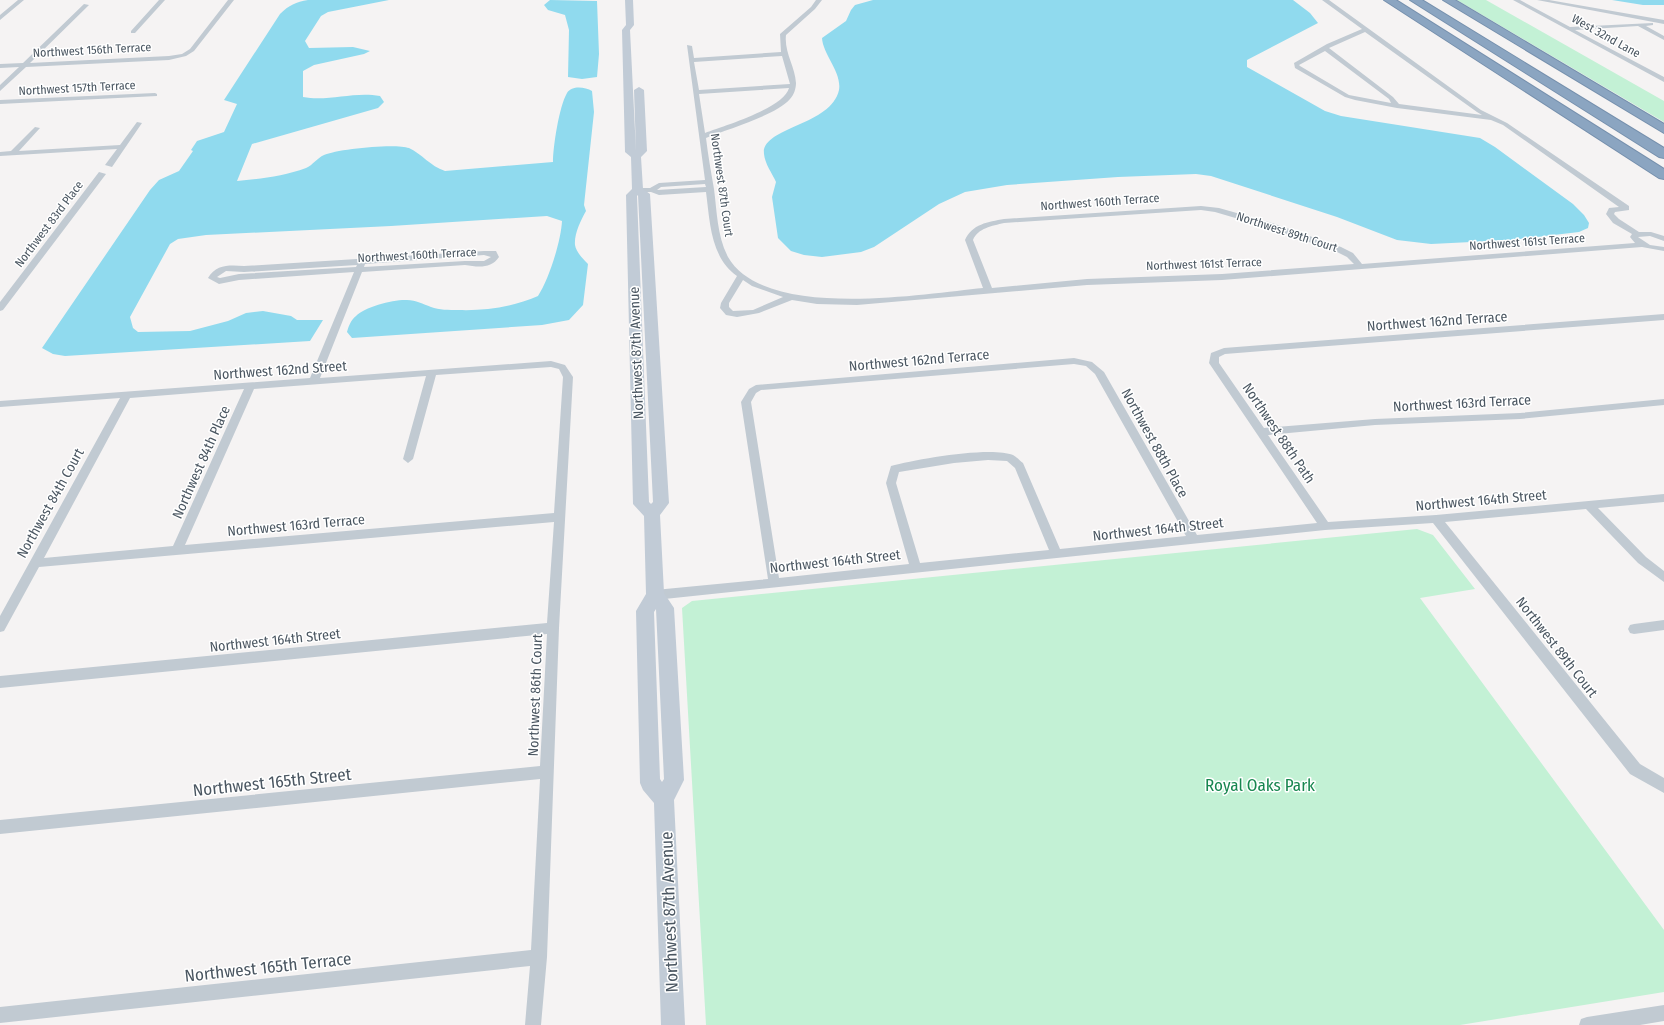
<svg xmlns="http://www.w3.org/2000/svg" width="1664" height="1025" font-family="'Fira Sans Condensed',sans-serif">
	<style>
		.green { fill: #c3f1d5 }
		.water { fill: #90daee }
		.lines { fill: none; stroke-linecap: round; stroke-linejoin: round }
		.highway-casing { stroke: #7690ad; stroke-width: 2 }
		.street { fill: #c1cad2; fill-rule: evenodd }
		.secondary { fill: #c1cbd6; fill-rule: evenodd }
		.highway { fill: #8ba5c1; fill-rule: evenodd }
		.labels { text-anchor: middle; stroke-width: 3; stroke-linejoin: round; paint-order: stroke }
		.far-street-label { font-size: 12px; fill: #4a5661; stroke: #fff }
		.street-label { font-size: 14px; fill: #4a5661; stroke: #fff }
		.near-street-label { font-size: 17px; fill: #4a5661; stroke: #fff }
		.near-park-label { font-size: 17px; fill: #17864f; stroke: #fff }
	</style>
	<rect width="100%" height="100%" fill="#f5f3f3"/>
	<path class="green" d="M 1457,0 L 1486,0 L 1664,101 L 1664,122 Z
		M 1417,529 L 1433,535 L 1475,589 L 1420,598 L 1664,930 L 1664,992 L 1460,1025 L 706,1025 L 682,608 L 692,601 Z"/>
	<path class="water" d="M 308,0 L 389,0 L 328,12 L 321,16 L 305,41 L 309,48 L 353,47 L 370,51 L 364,54 L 314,65 L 303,71 L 303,97 C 328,102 354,91 380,96 L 384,102 L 378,108 L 252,144 L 237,181 C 260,179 284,176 306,168 C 313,165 317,158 324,155 C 337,149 395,143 409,148 C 422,154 430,166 445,171 L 553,162 C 553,147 559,107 567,93 C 572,85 585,87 592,91 L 594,112 L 584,205 L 586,211 C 581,220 574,234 575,245 C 576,252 583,259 588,264 L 583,305 L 569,320 L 542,325 L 352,338 L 347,332 C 349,325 351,320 356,316 C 364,307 395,299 407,300 C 416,300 423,304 431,307 C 439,310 449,310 458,310 C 485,311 513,307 538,296 C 549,279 561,241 562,221 L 547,216 L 391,226 L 206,235 L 178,239 L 170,244 L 130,317 L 133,328 L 138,332 L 190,331 L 228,321 L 246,313 L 263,311 L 291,316 L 297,320 L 323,320 L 310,341 L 65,356 L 53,354 L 42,348 L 150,190 L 159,180 L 179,171 L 193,151 L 191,150 L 197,141 L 224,132 L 237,104 L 224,100 L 280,14 C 289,5 296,2 308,0 Z
		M 550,0 L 597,1 L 599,54 L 597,77 L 582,79 L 568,77 L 569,30 L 565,15 L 548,10 L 544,5 Z
		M 873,0 L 1293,0 L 1310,13 L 1318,23 L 1247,60 L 1247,67 L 1325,111 L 1341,116 L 1480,138 L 1495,147 L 1573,204 L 1584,215 L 1589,223 L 1588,228 L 1579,232 L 1512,240 L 1431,244 L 1397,240 L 1337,217 L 1211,176 L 1196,174 L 1118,177 L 1007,185 L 965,192 L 939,204 L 874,247 L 861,252 L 822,257 L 804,255 L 791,251 L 778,238 L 772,197 L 776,182 C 772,173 765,164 764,154 C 761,127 831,126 839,90 C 842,72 823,55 822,38 L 846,21 L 851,10 L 855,5 Z
		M 1612,0 L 1664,0 L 1664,5 L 1643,5 Z"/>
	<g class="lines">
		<defs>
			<path id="highway" d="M 1384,0 L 1396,0 L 1664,169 L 1664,179 L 1659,178 Z
				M 1410,0 L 1422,0 L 1664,148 L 1664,158 L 1659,157 Z
				M 1443,0 L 1455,0 L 1664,124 L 1664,133 Z"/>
		</defs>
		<use href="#highway" class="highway-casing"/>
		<path class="street" d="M 18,0 L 24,0 L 0,20 L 0,15 Z
			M 159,0 L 165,0 L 135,33 L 131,33 L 131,31 Z
			M 228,0 L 234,0 L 194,51 L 186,56 L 169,60 L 26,67 L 0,91 L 0,85 L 19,67 L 0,68 L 0,64 L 23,63 L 84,4 L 89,5 L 30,63 L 169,56 L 182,54 L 190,49 Z
			M 816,0 L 822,0 L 815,9 L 786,35 C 784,52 795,66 796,83 C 796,88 794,95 790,99 C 775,116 727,129 706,138 C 708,155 711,172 714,189 C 717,211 717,236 728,257 C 765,321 922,294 983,288 L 965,240 C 972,224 988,222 1004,219 L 1201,206 L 1219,208 L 1272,223 L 1341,247 L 1353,253 L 1362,264 L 1635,243 L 1630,237 L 1632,234 L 1613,223 L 1606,214 L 1609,208 L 1619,207 L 1503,125 L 1491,120 L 1397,108 L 1355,100 L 1345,97 L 1295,68 L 1294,63 L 1327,44 L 1362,29 L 1322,0 L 1329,0 L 1481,110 L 1507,123 L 1629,206 L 1629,210 L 1615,212 L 1614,214 L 1619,219 L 1639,232 L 1651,232 L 1664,236 L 1664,241 L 1650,236 L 1638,237 L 1650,245 L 1664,247 L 1664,251 L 1642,247 L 1222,280 L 1087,285 L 857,305 L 817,304 L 792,300 L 759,313 L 737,317 L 726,315 L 720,308 L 721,303 L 737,276 C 710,257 710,221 706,192 L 659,195 L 651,192 L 638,192 L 634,190 L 638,188 L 650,188 L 659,183 L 705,180 L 687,45 L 692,46 L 694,58 L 781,52 L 780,34 L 811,7 ZM 1365,32 L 1477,112 L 1482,115 L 1399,104 L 1393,97 L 1329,48 ZM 1325,51 L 1389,99 L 1391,103 L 1349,95 L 1300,66 L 1299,65 ZM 782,56 L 790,84 L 699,90 L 694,62 ZM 789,88 C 784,108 724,126 705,133 L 699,94 ZM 705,184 L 706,187 L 657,190 L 661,187 ZM 1201,210 L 1215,212 L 1266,227 L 1335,251 L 1347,257 L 1354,264 L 1222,274 L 1087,279 L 992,288 L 973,240 C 978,228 992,226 1004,223 ZM 743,280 L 752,286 L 783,297 L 753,310 L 733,311 L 729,307 L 729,303 Z
			M 1513,0 L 1520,0 L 1570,27 L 1653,23 L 1653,25 L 1646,26 L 1664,36 L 1664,40 L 1638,26 L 1575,30 L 1664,77 L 1664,82 Z
			M 1537,0 L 1549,0 L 1664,20 L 1664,24 Z
			M 155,93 L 157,94 L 157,96 L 0,104 L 0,100 Z
			M 137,122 L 142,123 L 112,167 L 105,165 L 117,149 L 0,156 L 0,152 L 11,151 L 35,127 L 40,128 L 19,151 L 120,145 Z
			M 99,172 L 106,174 L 3,310 L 0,311 L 0,302 Z
			M 484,251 L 496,251 L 499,257 C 491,269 478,267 465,265 L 362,272 L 320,378 L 551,361 L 565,365 L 573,377 L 559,628 L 547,957 L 541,1025 L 525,1025 L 530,966 L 0,1023 L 0,1007 L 531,950 L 540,779 L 0,834 L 0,820 L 540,766 L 547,634 L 0,688 L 0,676 L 547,623 L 554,522 L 39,567 L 4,631 L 0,632 L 0,616 L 120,398 L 0,407 L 0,401 L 310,378 L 354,272 L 239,280 L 219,284 L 208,278 C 216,264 230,265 244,266 ZM 484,255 L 491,257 L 484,261 L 465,261 L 364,267 L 365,264 ZM 357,265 L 356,267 L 239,274 L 220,278 L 217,277 L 226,271 L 244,272 ZM 551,367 L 559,369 L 563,377 L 554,513 L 185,545 L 254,389 L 426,376 L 403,459 L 408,463 L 413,459 L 436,375 ZM 244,389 L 173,546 L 44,558 L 130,398 Z
			M 1664,314 L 1664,320 L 1225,354 L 1219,357 L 1219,363 L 1264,428 L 1375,419 L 1520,413 L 1664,399 L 1664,405 L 1520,419 L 1375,425 L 1268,435 L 1328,522 L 1436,515 L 1664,494 L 1664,502 L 1598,508 L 1646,557 L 1664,571 L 1664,582 L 1638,563 L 1586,509 L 1445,522 L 1640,764 L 1664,778 L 1664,793 L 1630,774 L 1433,523 L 1325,530 L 655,600 L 651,598 L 649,595 L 651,592 L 655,590 L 768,579 L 741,402 L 749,389 L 756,385 L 1074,358 L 1092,362 L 1104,372 L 1197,535 L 1317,523 L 1209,363 L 1211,353 L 1224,348 ZM 1074,364 L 1086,366 L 1095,374 L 1186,536 L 1060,549 L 1023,463 C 1020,461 1017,457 1013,455 C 991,446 916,459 891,466 L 886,483 L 909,564 L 779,578 L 751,402 L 756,393 L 761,390 ZM 988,460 L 1007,461 L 1015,468 L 1049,550 L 920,563 L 896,483 L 899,472 L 954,463 Z
			M 1664,620 L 1664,630 L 1634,634 L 1630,633 L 1628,629 L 1630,625 L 1634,624 Z
			M 1664,1005 L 1664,1021 L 1640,1025 L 1579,1025 L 1581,1019 L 1587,1017 Z"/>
		<path class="secondary" d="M 625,0 L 633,0 L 634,25 L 630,30 L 636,151 L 634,90 L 639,87 L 644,90 L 647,151 L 641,157 L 643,189 L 650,194 L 669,503 L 660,515 L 664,593 L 674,608 L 684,780 L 674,800 L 685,1025 L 661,1025 L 654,803 L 643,790 L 640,783 L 636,611 L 646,594 L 644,516 L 633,504 L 626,195 L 632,189 L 631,157 L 625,152 L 622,30 L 626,25 ZM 638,195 L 653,502 L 651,504 L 649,502 L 637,196 ZM 656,609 L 664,779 L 662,782 L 660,779 L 654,612 Z"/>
		<use href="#highway" class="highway"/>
	</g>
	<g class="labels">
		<g class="far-street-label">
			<text transform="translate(1606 36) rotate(29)" y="4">West 32nd Lane</text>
			<text transform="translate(92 50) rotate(-3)" y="4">Northwest 156th Terrace</text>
			<text transform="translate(77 88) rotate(-3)" y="4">Northwest 157th Terrace</text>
			<text transform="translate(722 185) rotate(82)" y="4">Northwest 87th Court</text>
			<text transform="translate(1100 202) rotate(-4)" y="4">Northwest 160th Terrace</text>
			<text transform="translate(49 224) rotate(-53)" y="4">Northwest 83rd Place</text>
			<text transform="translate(1287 232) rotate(18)" y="4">Northwest 89th Court</text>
			<text transform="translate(1527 242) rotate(-4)" y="4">Northwest 161st Terrace</text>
			<text transform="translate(417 255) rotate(-3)" y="4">Northwest 160th Terrace</text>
			<text transform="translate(1204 264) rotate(-2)" y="4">Northwest 161st Terrace</text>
		</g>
		<g class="street-label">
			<text transform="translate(1437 321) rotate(-4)" y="5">Northwest 162nd Terrace</text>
			<text transform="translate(636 353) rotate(-92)" y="5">Northwest 87th Avenue</text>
			<text transform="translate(919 360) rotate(-5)" y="5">Northwest 162nd Terrace</text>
			<text transform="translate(280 370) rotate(-4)" y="5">Northwest 162nd Street</text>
			<text transform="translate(1462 403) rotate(-3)" y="5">Northwest 163rd Terrace</text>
			<text transform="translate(1279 433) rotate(56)" y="5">Northwest 88th Path</text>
			<text transform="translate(1155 443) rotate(61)" y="5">Northwest 88th Place</text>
			<text transform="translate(201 462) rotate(-66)" y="5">Northwest 84th Place</text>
			<text transform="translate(1481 500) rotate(-5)" y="5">Northwest 164th Street</text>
			<text transform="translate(50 503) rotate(-61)" y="5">Northwest 84th Court</text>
			<text transform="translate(296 525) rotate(-5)" y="5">Northwest 163rd Terrace</text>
			<text transform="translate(1158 529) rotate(-6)" y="5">Northwest 164th Street</text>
			<text transform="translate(835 561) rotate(-6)" y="5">Northwest 164th Street</text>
			<text transform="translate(275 640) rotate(-6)" y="5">Northwest 164th Street</text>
			<text transform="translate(1557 647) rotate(52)" y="5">Northwest 89th Court</text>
			<text transform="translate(535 695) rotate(-88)" y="5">Northwest 86th Court</text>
		</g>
		<g class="near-street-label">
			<text transform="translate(272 782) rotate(-6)" y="6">Northwest 165th Street</text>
			<text transform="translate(669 912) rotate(-92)" y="6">Northwest 87th Avenue</text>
			<text transform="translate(268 967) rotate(-6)" y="6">Northwest 165th Terrace</text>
		</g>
		<g class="near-park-label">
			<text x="1260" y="791">Royal Oaks Park</text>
		</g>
	</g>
</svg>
